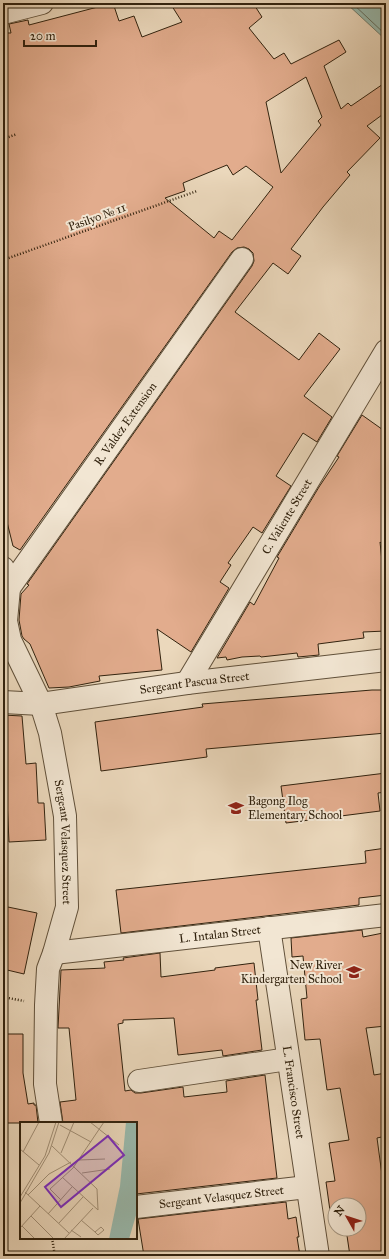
<svg xmlns="http://www.w3.org/2000/svg" width="389" height="1259" font-family="'IM FELL Great Primer',serif">
	<style>
		.water { fill: #98baae; stroke: #6f7d6e }
		.lines { fill: none; stroke-linecap: round; stroke-linejoin: round }
		.shore { stroke: #646e5e; stroke-width: 1 }
		.building { fill: #e2ac8d; stroke: #31220e; fill-rule: evenodd }
		.minor-casing { stroke: #60503a; stroke-width: 24 }
		.path { stroke: #31220e; stroke-width: 2.5; stroke-dasharray: 1 2; stroke-linecap: butt }
		.minor { stroke: #f2e6d3; stroke-width: 22 }
		.labels { text-anchor: middle; stroke-width: 4; stroke-linejoin: round; paint-order: stroke }
		.street-label { font-size: 12px; fill: #31220e; stroke: #f2e6d3 }
		.poi-label { font-size: 12px; fill: #31220e; stroke: #f2e6d3; text-anchor: start }
		.inset-river { fill: none; stroke: #98baae; stroke-width: 2 }
		.inset-road { fill: none; stroke: #a18f76; stroke-width: 1 }
		.view { fill: #7b2cbf; fill-opacity: 0.15; stroke: #7b2cbf; stroke-width: 2 }
		.inset-edge { fill: none; stroke: #31220e; stroke-width: 2 }
	</style>
	<rect width="100%" height="100%" fill="#ebd8bc"/>
	<filter id="stains"><feTurbulence type="fractalNoise" baseFrequency=".005" numOctaves="4"/><feColorMatrix values="0 0 0 0 .2 0 0 0 0 .09 0 0 0 0 .02 0 0 0 .5 -.17"/></filter>
	<radialGradient id="worn" r=".72"><stop offset=".6" stop-color="#630" stop-opacity="0"/><stop offset="1" stop-color="#630" stop-opacity=".3"/></radialGradient>
	<path class="water" d="M 346,3 L 386,3 L 386,40 Z"/>
	<g class="lines">
		<path class="shore" d="M 352,3 L 386,35"/>
	</g>
	<path class="building" d="M 113,3 L 119,21 L 134,16 L 142,37 L 182,22 L 170,3 L 253,3 L 262,17 L 249,28 L 274,59 L 284,53 L 291,64 L 339,40 L 346,52 L 324,66 L 341,109 L 348,103 L 351,106 L 386,82 L 386,112 L 367,126 L 380,138 L 347,172 L 350,175 L 323,207 L 291,249 L 301,256 L 288,274 L 273,263 L 235,312 L 299,360 L 319,333 L 340,349 L 304,396 L 332,417 L 317,442 L 303,433 L 276,476 L 291,486 L 262,533 L 253,527 L 228,563 L 231,565 L 220,582 L 229,588 L 191,652 L 157,629 L 162,670 L 99,676 L 100,681 L 69,687 L 49,688 L 30,644 L 24,639 L 22,636 L 19,620 L 21,594 L 29,585 L 27,584 L 252,266 L 254,261 L 253,253 L 249,249 L 244,247 L 237,248 L 232,252 L 20,550 L 13,546 L 3,506 L 3,33 L 11,33 L 9,24 L 28,20 L 29,25 ZM 306,77 L 322,117 L 318,121 L 321,125 L 281,173 L 266,102 ZM 227,165 L 233,175 L 246,166 L 273,187 L 232,240 L 219,231 L 214,238 L 165,198 L 185,191 L 183,183 Z
		M 362,415 L 386,432 L 386,547 L 380,542 L 386,600 L 386,631 L 363,632 L 364,638 L 318,644 L 319,655 L 298,657 L 297,653 L 261,657 L 260,656 L 242,657 L 227,660 L 226,657 L 217,658 L 250,602 L 254,605 L 279,558 L 277,557 L 319,487 L 339,457 L 337,456 Z
		M 372,690 L 386,690 L 386,733 L 206,749 L 207,757 L 101,771 L 95,722 L 203,707 L 202,704 Z
		M 3,715 L 22,716 L 26,764 L 36,763 L 38,803 L 44,803 L 46,840 L 9,842 L 7,800 L 4,800 L 3,779 Z
		M 386,773 L 386,792 L 378,793 L 380,811 L 286,823 L 281,786 Z
		M 386,848 L 386,895 L 359,898 L 359,905 L 121,933 L 116,890 L 366,863 L 365,851 Z
		M 3,906 L 37,913 L 24,974 L 3,969 Z
		M 362,930 L 363,937 L 383,933 L 386,953 L 386,1026 L 366,1028 L 374,1075 L 386,1073 L 386,1136 L 377,1138 L 382,1175 L 386,1174 L 386,1256 L 350,1256 L 346,1229 L 359,1229 L 359,1205 L 335,1205 L 335,1225 L 332,1225 L 326,1182 L 335,1181 L 329,1143 L 349,1140 L 340,1088 L 327,1090 L 320,1039 L 305,1040 L 301,999 L 307,998 L 303,956 L 292,957 L 291,938 Z
		M 160,953 L 161,977 L 215,970 L 215,968 L 254,963 L 258,1000 L 256,1000 L 262,1050 L 223,1056 L 222,1050 L 178,1055 L 174,1018 L 123,1020 L 123,1023 L 118,1024 L 125,1091 L 131,1090 L 135,1093 L 141,1093 L 183,1087 L 184,1097 L 227,1092 L 226,1081 L 265,1075 L 277,1178 L 136,1194 L 136,1123 L 63,1123 L 60,1102 L 76,1100 L 69,1028 L 58,1028 L 61,970 L 105,968 L 104,962 L 124,960 L 123,958 Z
		M 3,1034 L 23,1034 L 23,1073 L 28,1104 L 34,1103 L 34,1105 L 36,1105 L 38,1123 L 3,1123 Z
		M 286,1202 L 288,1219 L 296,1217 L 299,1237 L 297,1237 L 300,1256 L 144,1256 L 138,1219 Z"/>
	<g class="lines">
		<defs>
			<g id="minor">
				<path d="M 3,13 L 42,3"/>
				<path id="s1" d="M 3,568 L 9,588 L 6,621 L 10,640 L 41,704 L 50,733 L 65,816 L 67,907 L 54,953 L 48,969 L 46,1005 L 45,1084 L 51,1123"/>
				<path id="s2" d="M 9,588 L 242,259"/>
				<path id="s3" d="M 187,683 L 386,351"/>
				<path id="s4" d="M 3,702 L 41,704 L 187,683 L 386,660"/>
				<path id="s5" d="M 269,928 L 318,1256"/>
				<path id="s6" d="M 54,953 L 386,915"/>
				<path d="M 139,1081 L 288,1059"/>
				<path id="s7" d="M 136,1207 L 307,1187"/>
			</g>
		</defs>
		<use href="#minor" class="minor-casing"/>
		<path class="path" d="M 3,139 L 17,134
			M 3,260 L 197,191
			M 3,997 L 24,1001
			M 52,1238 L 55,1256"/>
		<use href="#minor" class="minor"/>
	</g>
	<defs>
		<symbol id="school-bare" viewBox="-9 -9 18 18"><path d="M0-5L7-2L0 1L-7-2ZM-4 1L0 2.5L4 1V4Q0 6-4 4Z" fill="#8f2418" stroke="#f2e6d3" stroke-width="2.5" paint-order="stroke"/></symbol>
	</defs>
	<g fill-rule="evenodd">
		<use href="#school-bare" x="225" y="797" width="22" height="22"/>
		<use href="#school-bare" x="343" y="961" width="22" height="22"/>
	</g>
	<g class="labels">
		<g class="street-label">
			<text transform="translate(97 217) rotate(-20)" y="4">Pasilyo № 11</text>
			<text dy="4" stroke="none"><textPath href="#s2" startOffset="201">R. Valdez Extension</textPath></text>
			<text dy="4" stroke="none"><textPath href="#s3" startOffset="194">C. Valiente Street</textPath></text>
			<text dy="4" stroke="none"><textPath href="#s4" startOffset="193">Sergeant Pascua Street</textPath></text>
			<text dy="4" stroke="none"><textPath href="#s1" startOffset="285">Sergeant Velasquez Street</textPath></text>
			<text dy="4" stroke="none"><textPath href="#s6" startOffset="167">L. Intalan Street</textPath></text>
			<text dy="4" stroke="none"><textPath href="#s5" startOffset="166">L. Francisco Street</textPath></text>
			<text dy="4" stroke="none"><textPath href="#s7" startOffset="86">Sergeant Velasquez Street</textPath></text>
		</g>
		<g class="poi-label">
			<text x="248" y="805">Bagong Ilog<tspan x="248" dy="14">Elementary School</tspan></text>
			<text x="342" y="969" text-anchor="end">New River<tspan x="342" dy="14">Kindergarten School</tspan></text>
		</g>
	</g>
	<g transform="translate(20 1122)">
		<rect width="117" height="117" fill="#ebd8bc"/>
		<path d="M 106,0 L 117,0 L 117,90 L 109,117 L 89,117 L 100,64 Z" fill="#98baae"/>
		<path class="inset-river" d="M 101,117 L 115,0"/>
		<path class="inset-road" d="M 70,0 L 99,23M 40,3 L 71,20M 32,24 L 77,67 L 78,88 L 42,55M 0,27 L 19,43M 3,30 L 19,0M 41,31 L 54,0M 59,38 L 85,37M 62,51 L 90,47M 5,70 L 49,111M 8,73 L 29,52 L 51,40M 0,75 L 25,34 L 36,0M 41,78 L 30,67 L 53,46 L 84,0M 0,81 L 29,31 L 39,0M 28,92 L 52,65M 11,94 L 34,117M 61,98 L 75,110M 39,101 L 63,75M 2,104 L 15,117M 81,105 L 84,108 L 78,113 L 75,110 ZM 0,106 L 20,84M 51,108 L 61,115M 44,117 L 73,86"/>
		<path class="view" d="M 88,14 L 104,33 L 41,85 L 25,65 Z"/>
		<rect width="117" height="117" class="inset-edge"/>
	</g>
	<rect width="389" height="1259" fill="none" stroke="#ebd8bc" stroke-width="16"/>
	<rect x="4" y="4" width="381" height="1251" fill="none" stroke="#31220e" stroke-width="2"/>
	<rect x="8" y="8" width="373" height="1243" fill="none" stroke="#31220e"/>
	<g transform="translate(347 1217) rotate(309)"><circle r="19" fill="#f2e6d3" stroke="#a59884"/>
	<path d="M0-3L7 15L0 10L-7 15Z" fill="#8f2418"/>
	<text y="-6" font-size="11" font-weight="bold" text-anchor="middle" fill="#31220e">N</text>
	</g>
	<path d="M24 40v6h72v-6" fill="none" stroke="#31220e" stroke-width="2"/>
	<text x="30" y="40" font-size="12" fill="#31220e" stroke="#f2e6d3" stroke-width="3" paint-order="stroke">20 m</text>
	<rect width="100%" height="100%" filter="url(#stains)"/>
	<rect width="100%" height="100%" fill="url(#worn)"/>
</svg>
